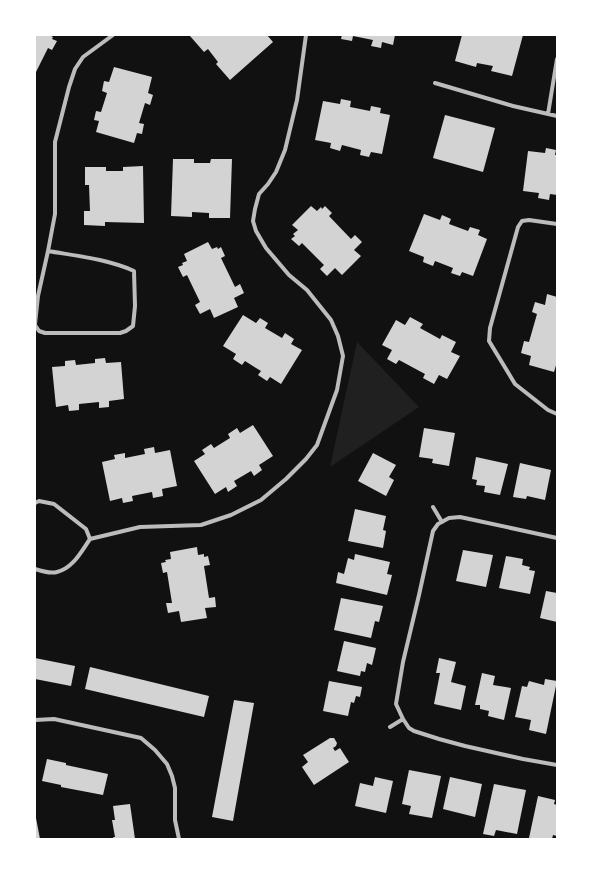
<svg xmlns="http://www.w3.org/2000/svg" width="592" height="874" font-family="Overpass,sans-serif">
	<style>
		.green { fill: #202020 }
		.building { fill: #d3d3d3 }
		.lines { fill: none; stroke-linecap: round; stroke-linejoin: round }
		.minor { stroke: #bcbcbc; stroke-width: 4 }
	</style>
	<rect width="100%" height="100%" fill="#111"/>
	<path class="green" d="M 357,342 L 419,407 L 330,467 Z"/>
	<path class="building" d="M 35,35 L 49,35 L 53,37 L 52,39 L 57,41 L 52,50 L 48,48 L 35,74 Z
		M 192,35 L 267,35 L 273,42 L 230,80 L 216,64 L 218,62 L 208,49 L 204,52 L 190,36 Z
		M 342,35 L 395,35 L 393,45 L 382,42 L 381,48 L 371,46 L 373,40 L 353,36 L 352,41 L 341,39 Z
		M 462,35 L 523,35 L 512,76 L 491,71 L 493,66 L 477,63 L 476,67 L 455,61 Z
		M 114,67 L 152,77 L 148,93 L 153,95 L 150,105 L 145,103 L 139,123 L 144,124 L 142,134 L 137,133 L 134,143 L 96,132 L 99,121 L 94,120 L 96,111 L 101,112 L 107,93 L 102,91 L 104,81 L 109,82 Z
		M 341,99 L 351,101 L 350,107 L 370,111 L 371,106 L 381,108 L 380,113 L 390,115 L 382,154 L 371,152 L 369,157 L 360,155 L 361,150 L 342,145 L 340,151 L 330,148 L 331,143 L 315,140 L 323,101 L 340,104 Z
		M 445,115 L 495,128 L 483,172 L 433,158 Z
		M 546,148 L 556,150 L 555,155 L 557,155 L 557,195 L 550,194 L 549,200 L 538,198 L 539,193 L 523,191 L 528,151 L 545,153 Z
		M 173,159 L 194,159 L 194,163 L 210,163 L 211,159 L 232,159 L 230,218 L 209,218 L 209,213 L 192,212 L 192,217 L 171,216 Z
		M 143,166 L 144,223 L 105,222 L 105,226 L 84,225 L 84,211 L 90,211 L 89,185 L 85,185 L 85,167 L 106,167 L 106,171 L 123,171 L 123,167 Z
		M 311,206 L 317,211 L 321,207 L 322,209 L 325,206 L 332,213 L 329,216 L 351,239 L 355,235 L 362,242 L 354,250 L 361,256 L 342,275 L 335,268 L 327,276 L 320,269 L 324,265 L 302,243 L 299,246 L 291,239 L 295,236 L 293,234 L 298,230 L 292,225 Z
		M 424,214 L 440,220 L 442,215 L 451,219 L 449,224 L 468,231 L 470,227 L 480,230 L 478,235 L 487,239 L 473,276 L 462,272 L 460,276 L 451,273 L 453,268 L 435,261 L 433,266 L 423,262 L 424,257 L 409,251 Z
		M 208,242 L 212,249 L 217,247 L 218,249 L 221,247 L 225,256 L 221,258 L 235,287 L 240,284 L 244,293 L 234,298 L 238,307 L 214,318 L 210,309 L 200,314 L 195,305 L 200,302 L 187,275 L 183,277 L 178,267 L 183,265 L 182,263 L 187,261 L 184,254 Z
		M 547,294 L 557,297 L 557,362 L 554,372 L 529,365 L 531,356 L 521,353 L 524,341 L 529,342 L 537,314 L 532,312 L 535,302 L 545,305 Z
		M 243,315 L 256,323 L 260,318 L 268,323 L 265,328 L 282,338 L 285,333 L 294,339 L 291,344 L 302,350 L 281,384 L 270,377 L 267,381 L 258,375 L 261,371 L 245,361 L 242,365 L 233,359 L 236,354 L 223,346 Z
		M 410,317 L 423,324 L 420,328 L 440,339 L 442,335 L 456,342 L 451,352 L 460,356 L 447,379 L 439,375 L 434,384 L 423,378 L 425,374 L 399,360 L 396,364 L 387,359 L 392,350 L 382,345 L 396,320 L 405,325 Z
		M 105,358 L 106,363 L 121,362 L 124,399 L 109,401 L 109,407 L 99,408 L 99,402 L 79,404 L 79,410 L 69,411 L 68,405 L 56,407 L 52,367 L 65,366 L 65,361 L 75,360 L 76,365 L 95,363 L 95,359 Z
		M 253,425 L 273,456 L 259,465 L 262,470 L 254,476 L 251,471 L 234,481 L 237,486 L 228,492 L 226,487 L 215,494 L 194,461 L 205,454 L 202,450 L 211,444 L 214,448 L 230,438 L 228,434 L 237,428 L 240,433 Z
		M 424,428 L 455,433 L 449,466 L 432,463 L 433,459 L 419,457 Z
		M 154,447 L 155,453 L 170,450 L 177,486 L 162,489 L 163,496 L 153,498 L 152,492 L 132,496 L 133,501 L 123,503 L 122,498 L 110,501 L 102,462 L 115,459 L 114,455 L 125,453 L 125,458 L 145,454 L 144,449 Z
		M 373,453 L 396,465 L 389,477 L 394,480 L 386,496 L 358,481 Z
		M 476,457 L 508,464 L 500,495 L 484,492 L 485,486 L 476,485 L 477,480 L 472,479 Z
		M 520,463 L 551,470 L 545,500 L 527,496 L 526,499 L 513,497 Z
		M 355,509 L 386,516 L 383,530 L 386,531 L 383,548 L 348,541 Z
		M 197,547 L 198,555 L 204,554 L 204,557 L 208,556 L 210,565 L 204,566 L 209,598 L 215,597 L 216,607 L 205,608 L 207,618 L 181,622 L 179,611 L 168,613 L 166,603 L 172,603 L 167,572 L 163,573 L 161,563 L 166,562 L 165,560 L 171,559 L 170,552 Z
		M 463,550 L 493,555 L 486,587 L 456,581 Z
		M 355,554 L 390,562 L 387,574 L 392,575 L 387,595 L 336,583 L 338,572 L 344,574 L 348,558 L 354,560 Z
		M 506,556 L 523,559 L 522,565 L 530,567 L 529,570 L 535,571 L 530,594 L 499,588 Z
		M 546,591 L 557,593 L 557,622 L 540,618 Z
		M 341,598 L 383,606 L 379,622 L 375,621 L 371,638 L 334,630 Z
		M 344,641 L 376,648 L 372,665 L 367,663 L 365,672 L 361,671 L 360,676 L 337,671 Z
		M 35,658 L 75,666 L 71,686 L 35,679 Z
		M 439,658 L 456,662 L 451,682 L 466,686 L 461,710 L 434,704 L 440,673 L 436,673 Z
		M 90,667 L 209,696 L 204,717 L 85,689 Z
		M 482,673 L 495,676 L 493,685 L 511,688 L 504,720 L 488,716 L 489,711 L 480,709 L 480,705 L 475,705 Z
		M 545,679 L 557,681 L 546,734 L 529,730 L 531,720 L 515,717 L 522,686 L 527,687 L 529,681 L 544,685 Z
		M 329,681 L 362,687 L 360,697 L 356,696 L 354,703 L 351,702 L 348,716 L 323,711 Z
		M 234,700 L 254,703 L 233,821 L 212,817 Z
		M 330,738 L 334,738 L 337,743 L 336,746 L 333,748 L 335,751 L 340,748 L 349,762 L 314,785 L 302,767 L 308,762 L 303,755 Z
		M 47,759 L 66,763 L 66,765 L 108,774 L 103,795 L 61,787 L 61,785 L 42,781 Z
		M 409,770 L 441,776 L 432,818 L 409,814 L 411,806 L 402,804 Z
		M 375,777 L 393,781 L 386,813 L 355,806 L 360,783 L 373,786 Z
		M 450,777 L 482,784 L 475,817 L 443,809 Z
		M 494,784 L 526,790 L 517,834 L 496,830 L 494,836 L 483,834 Z
		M 538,796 L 555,800 L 554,804 L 557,805 L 557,836 L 553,835 L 552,839 L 529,838 Z
		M 130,804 L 135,839 L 114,839 L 113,837 L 115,837 L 112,820 L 115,820 L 113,806 Z
		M 35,818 L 36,818 L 40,839 L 35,839 Z"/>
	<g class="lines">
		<path class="minor" d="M 435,83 L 513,106 L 557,116
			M 548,114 L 557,59
			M 557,224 L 529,220 L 522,221 L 518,227 L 490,328 L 489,341 L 515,384 L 548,410 L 557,414
			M 48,251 L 55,214 L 55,142 L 69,87 L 75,69 L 83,57 L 113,35
			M 35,324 L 38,296 L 48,251 C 77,256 107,259 134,271 L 135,306 L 133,326 L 126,331 L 120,333 L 45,333 L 39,331 L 35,325
			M 35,503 L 39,501 L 54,504 L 86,529 L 90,539 C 81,552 73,568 57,572 C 50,574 41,571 35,569
			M 433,507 L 442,522
			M 557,538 L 460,517 L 449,518 L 438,524 L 433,531 L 419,595 L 403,662 L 396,704 L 403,719 L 409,728 L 414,731 L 439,739 L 465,746 L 523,759 L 557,765
			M 90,539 L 140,527 L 201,525 L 231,515 L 261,500 L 286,479 L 306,459 L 317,445 L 337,390 L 343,356 L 338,336 L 331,320 L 307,290 L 289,275 L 266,248 L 256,231 L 253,221 L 255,209 L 259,194 L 268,184 L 276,172 L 285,150 L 297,100 L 306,35
			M 35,720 L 54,719 L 141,738 L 155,750 L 167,764 L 172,776 L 175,788 L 175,820 L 179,839
			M 390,727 L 403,719"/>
	</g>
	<rect width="592" height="874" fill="none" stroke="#ffffff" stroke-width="72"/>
</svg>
